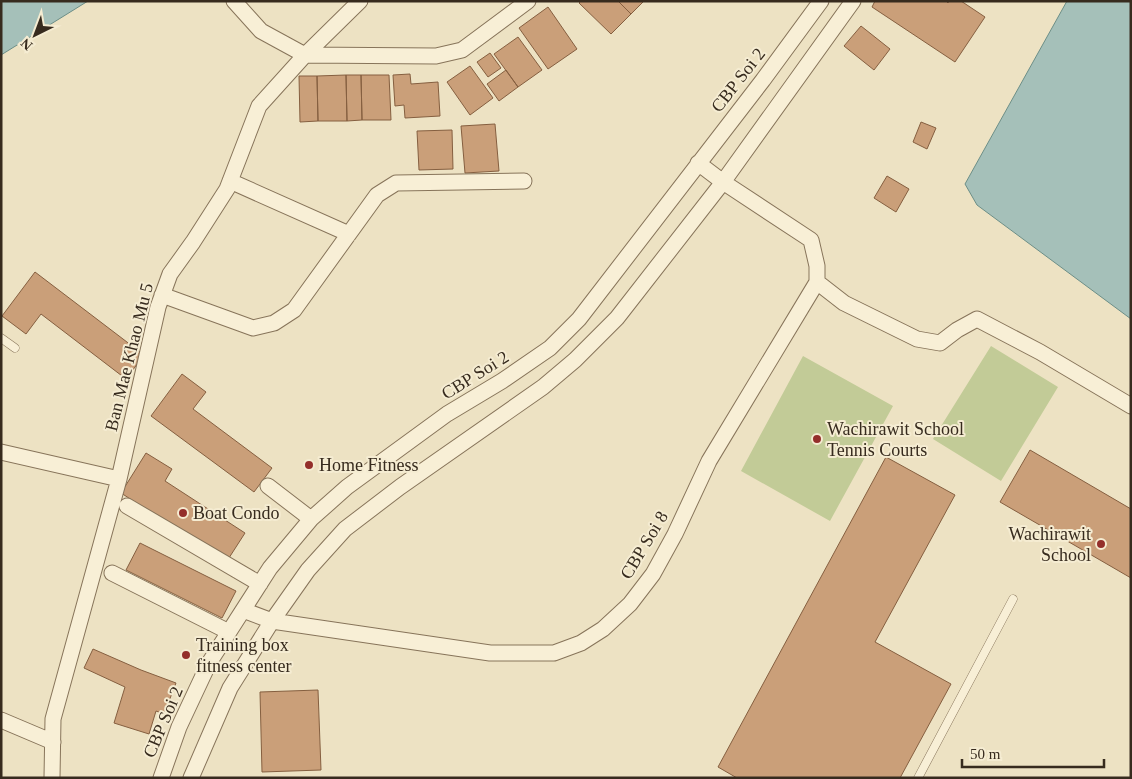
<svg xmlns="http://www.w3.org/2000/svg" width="1132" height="779" font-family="'Times New Roman',serif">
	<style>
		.green { fill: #c2cb97 }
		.water { fill: #a5c0b9; stroke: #6c8e87 }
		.building { fill: #ca9f79; stroke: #855f40 }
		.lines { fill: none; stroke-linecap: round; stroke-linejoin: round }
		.service-casing { stroke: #87745a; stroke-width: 9 }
		.minor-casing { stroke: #87745a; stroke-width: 17 }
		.service { stroke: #f8efd6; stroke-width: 8 }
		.minor { stroke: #f8efd6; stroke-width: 15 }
		.poi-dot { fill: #942f2b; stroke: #f5ecd2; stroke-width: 2 }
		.labels { text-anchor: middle; stroke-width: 4; stroke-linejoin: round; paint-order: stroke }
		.street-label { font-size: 18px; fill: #372b1e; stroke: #f5ecd2 }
		.poi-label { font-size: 18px; fill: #372b1e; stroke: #f5ecd2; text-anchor: start }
	</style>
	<rect width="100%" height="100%" fill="#ede2c3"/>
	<path class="green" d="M 991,346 L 1058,387 L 1001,481 L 933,439 Z
		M 803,356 L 893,406 L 830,521 L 741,471 Z"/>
	<path class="water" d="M 1,1 L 88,1 L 1,55 Z
		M 1067,1 L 1131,1 L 1131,319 L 977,205 L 965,184 Z"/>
	<path class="building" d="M 581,1 L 618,1 L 631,14 L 611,34 L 579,3 Z
		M 618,1 L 644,1 L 631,14 Z
		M 875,1 L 946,1 L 948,3 L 949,1 L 961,1 L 985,17 L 955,62 L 872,7 Z
		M 548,7 L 577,49 L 548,69 L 519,28 Z
		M 861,26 L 890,49 L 874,70 L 844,46 Z
		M 518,37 L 542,70 L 518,87 L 494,54 Z
		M 490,53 L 501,68 L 488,77 L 477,62 Z
		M 470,66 L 493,98 L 470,115 L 447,82 Z
		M 506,70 L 518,87 L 499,101 L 487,84 Z
		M 410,74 L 411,84 L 438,82 L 440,116 L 405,118 L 404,105 L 395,106 L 393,75 Z
		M 346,75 L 347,121 L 318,121 L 317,76 Z
		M 346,75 L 361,75 L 362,120 L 347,121 Z
		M 361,75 L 389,75 L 391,120 L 362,120 Z
		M 299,76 L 317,76 L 318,121 L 300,122 Z
		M 921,122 L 936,128 L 927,149 L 913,142 Z
		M 495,124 L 499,171 L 465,173 L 461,126 Z
		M 452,130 L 453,169 L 419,170 L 417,131 Z
		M 887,176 L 909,189 L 896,212 L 874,198 Z
		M 35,272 L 144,355 L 126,379 L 41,314 L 26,334 L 2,316 Z
		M 182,374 L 206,392 L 193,409 L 272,468 L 254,492 L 151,416 Z
		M 1030,450 L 1131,509 L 1131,578 L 1000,502 Z
		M 146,453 L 172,469 L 165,481 L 245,533 L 227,561 L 121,493 Z
		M 886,457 L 955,495 L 875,642 L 951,684 L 900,778 L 737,778 L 718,767 Z
		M 140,543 L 236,591 L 222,618 L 126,570 Z
		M 93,649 L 141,670 L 176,683 L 164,714 L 156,711 L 149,734 L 114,723 L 125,687 L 84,668 Z
		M 318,690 L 321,770 L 262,772 L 260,692 Z"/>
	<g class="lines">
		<defs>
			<path id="service" d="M 1,338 L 15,348
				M 918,778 L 1013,599"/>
			<path id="minor" d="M 234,1 L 261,31 L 305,55 L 436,56 L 462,50 L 528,1
				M 698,163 L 723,182 L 811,240 L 817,266 L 817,282 L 844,303 L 917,339 L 940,343 L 957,330 L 977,319 L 1040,352 L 1131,406
				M 230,181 L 349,234
				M 162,295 L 253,328 L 274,323 L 294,310 L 377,195 L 396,183 L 524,181
				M 1,452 L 119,479
				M 268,486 L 311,519
				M 127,506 L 260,584
				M 112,573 L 229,632
				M 243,610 L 272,621 L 490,653 L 554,653 L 581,643 L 603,629 L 630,604 L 653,574 L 675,534 L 709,461 L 817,282
				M 1,720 L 53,742
				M 52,778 L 53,719 L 119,479 L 158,307 L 170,274 L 193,242 L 227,189 L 259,106 L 305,55 L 360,1
				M 161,778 L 179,727 L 209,663 L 270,568 L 311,519 L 347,487 L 447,414 L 502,381 L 550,348 L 579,319 L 763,80 L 821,1
				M 191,778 L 230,688 L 272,621 L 308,570 L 345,529 L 400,487 L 543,387 L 575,360 L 617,318 L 723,182 L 853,1"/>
		</defs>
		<use href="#service" class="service-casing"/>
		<use href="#minor" class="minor-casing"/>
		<use href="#service" class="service"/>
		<use href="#minor" class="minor"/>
	</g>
	<g class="poi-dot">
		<circle cx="817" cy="439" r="5"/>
		<circle cx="309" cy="465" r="5"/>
		<circle cx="183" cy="513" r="5"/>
		<circle cx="1101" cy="544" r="5"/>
		<circle cx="186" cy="655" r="5"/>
	</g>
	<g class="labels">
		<g class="street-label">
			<text transform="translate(738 80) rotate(-52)" y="6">CBP Soi 2</text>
			<text transform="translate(129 357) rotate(-76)" y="6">Ban Mae Khao Mu 5</text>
			<text transform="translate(475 375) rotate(-32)" y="6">CBP Soi 2</text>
			<text transform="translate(644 545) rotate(-59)" y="6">CBP Soi 8</text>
			<text transform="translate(163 722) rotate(-67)" y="6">CBP Soi 2</text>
		</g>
		<g class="poi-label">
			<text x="827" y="435">Wachirawit School<tspan x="827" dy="21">Tennis Courts</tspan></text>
			<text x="319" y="471">Home Fitness</text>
			<text x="193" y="519">Boat Condo</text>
			<text x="1091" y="540" text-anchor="end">Wachirawit<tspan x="1091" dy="21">School</tspan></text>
			<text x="196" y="651">Training box<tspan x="196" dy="21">fitness center</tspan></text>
		</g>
	</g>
	<rect width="1132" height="779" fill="none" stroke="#372b1e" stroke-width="5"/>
	<g transform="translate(35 35) rotate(222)" stroke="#f5ecd2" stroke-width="4" paint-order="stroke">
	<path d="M0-4L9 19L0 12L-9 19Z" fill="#372b1e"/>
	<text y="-8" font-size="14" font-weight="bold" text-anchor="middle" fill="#372b1e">N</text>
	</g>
	<path d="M962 759v8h142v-8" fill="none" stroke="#372b1e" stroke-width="2.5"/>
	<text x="970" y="759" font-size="15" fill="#372b1e" stroke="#f5ecd2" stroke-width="4" paint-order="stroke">50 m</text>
</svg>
